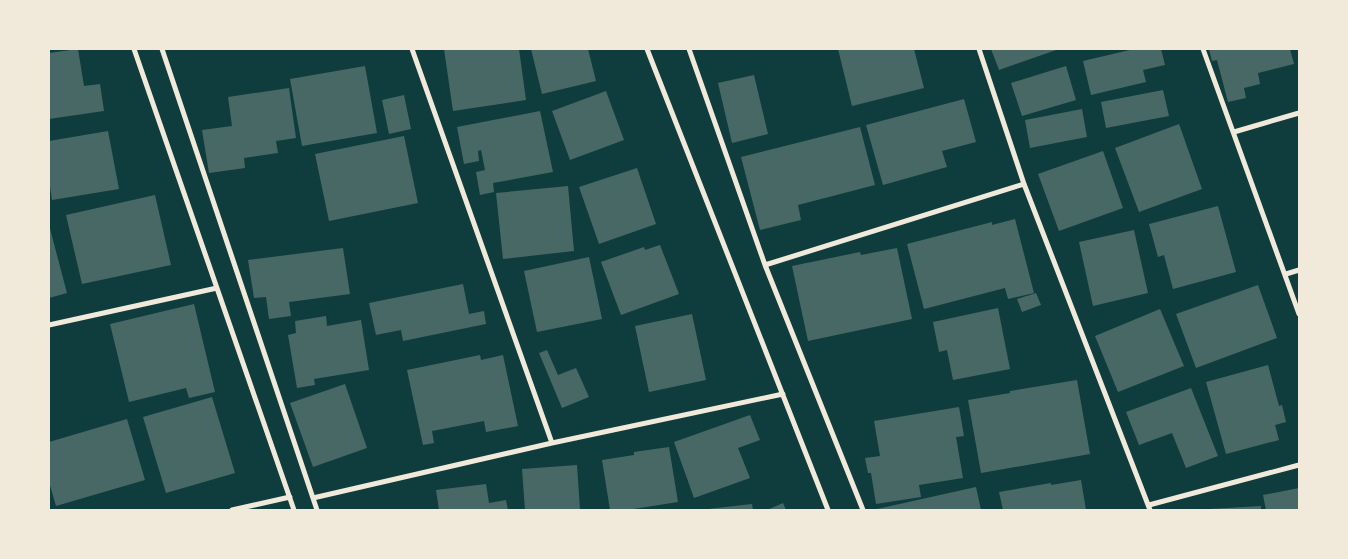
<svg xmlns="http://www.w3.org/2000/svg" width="1348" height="559" font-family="Karla,sans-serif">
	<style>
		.building { fill: #486865 }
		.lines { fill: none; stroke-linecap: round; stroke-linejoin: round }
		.minor { stroke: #f1e9da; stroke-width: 5 }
	</style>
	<rect width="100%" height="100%" fill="#0f3d3e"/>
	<path class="building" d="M 78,49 L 84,86 L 100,84 L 104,111 L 49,119 L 49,53 Z
		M 444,49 L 519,49 L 526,100 L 453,111 Z
		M 531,49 L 588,49 L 596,81 L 542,94 Z
		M 838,49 L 914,49 L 924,88 L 852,106 Z
		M 991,49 L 1059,49 L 999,70 Z
		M 1134,49 L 1161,49 L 1165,65 L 1143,70 L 1146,82 L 1091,95 L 1083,61 Z
		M 1209,49 L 1290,49 L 1294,64 L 1258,73 L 1260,84 L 1244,88 L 1246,98 L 1228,102 L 1217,60 L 1212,61 Z
		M 365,66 L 377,133 L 302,146 L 290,79 Z
		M 1066,66 L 1076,100 L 1022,116 L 1011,83 Z
		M 754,75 L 768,134 L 732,143 L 718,83 Z
		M 289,88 L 296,138 L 276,141 L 278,153 L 244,158 L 245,168 L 209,173 L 202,130 L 232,126 L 228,97 Z
		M 1163,90 L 1169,116 L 1106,128 L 1101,102 Z
		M 606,91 L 624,140 L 570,160 L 552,111 Z
		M 404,95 L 411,129 L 389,134 L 382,100 Z
		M 964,99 L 976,142 L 942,151 L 947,167 L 883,185 L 866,125 Z
		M 1082,109 L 1087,137 L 1030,148 L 1025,120 Z
		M 540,111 L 553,172 L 493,183 L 494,192 L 480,195 L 476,172 L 485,170 L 481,150 L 478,151 L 479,161 L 464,164 L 457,127 Z
		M 1179,124 L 1202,189 L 1139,212 L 1115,148 Z
		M 860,127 L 875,185 L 798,205 L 801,220 L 760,230 L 741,157 Z
		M 108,131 L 119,189 L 52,200 L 49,180 L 49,141 Z
		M 404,136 L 418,203 L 329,221 L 315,154 Z
		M 1103,151 L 1123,208 L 1059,231 L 1038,174 Z
		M 637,168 L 656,224 L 599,244 L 579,187 Z
		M 568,186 L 574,251 L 503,259 L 496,193 Z
		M 155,195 L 171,265 L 82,284 L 66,215 Z
		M 1218,206 L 1236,272 L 1173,289 L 1164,255 L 1158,257 L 1149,224 Z
		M 1015,219 L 1034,293 L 1008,299 L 1005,288 L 924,309 L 907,244 L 992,222 L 992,225 Z
		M 49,225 L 67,293 L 49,298 Z
		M 1134,230 L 1148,293 L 1093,306 L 1079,242 Z
		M 660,245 L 679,294 L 621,315 L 601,262 L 644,247 L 645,250 Z
		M 343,248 L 350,294 L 289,302 L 291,316 L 269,319 L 266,297 L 254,298 L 248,260 Z
		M 897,248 L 912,319 L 808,341 L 792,266 L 860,252 L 861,255 Z
		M 589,257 L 602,319 L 537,332 L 524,271 Z
		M 463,284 L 469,314 L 484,311 L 486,324 L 403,341 L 401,330 L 376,335 L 369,303 Z
		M 1258,285 L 1277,338 L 1196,368 L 1176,314 Z
		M 1036,293 L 1041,305 L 1022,312 L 1017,299 Z
		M 194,304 L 215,392 L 189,398 L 186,388 L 129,402 L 110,324 Z
		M 998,308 L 1010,369 L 953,380 L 947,350 L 939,352 L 933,322 Z
		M 1160,309 L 1184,366 L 1118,392 L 1095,336 Z
		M 692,314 L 706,380 L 649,392 L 635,326 Z
		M 326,316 L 327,326 L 361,320 L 369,370 L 314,379 L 315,385 L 297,388 L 288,335 L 296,333 L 295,321 Z
		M 547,350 L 558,375 L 576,368 L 589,397 L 562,408 L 539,353 Z
		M 480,355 L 481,360 L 503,355 L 518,426 L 486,432 L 484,421 L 432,431 L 434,443 L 423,445 L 407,370 Z
		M 1268,365 L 1279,406 L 1282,405 L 1286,422 L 1275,425 L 1279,440 L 1226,454 L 1206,382 Z
		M 1077,380 L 1090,454 L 981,473 L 968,400 L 1010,393 L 1010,391 Z
		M 345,384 L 367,448 L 313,467 L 290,403 Z
		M 1191,388 L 1218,456 L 1186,468 L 1172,433 L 1139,445 L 1126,412 Z
		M 212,397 L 235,473 L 166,493 L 143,417 Z
		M 959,407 L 964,436 L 956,437 L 963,478 L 919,485 L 921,497 L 876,504 L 871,473 L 868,473 L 865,458 L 880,456 L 874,421 Z
		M 750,415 L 760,440 L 738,448 L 750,478 L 694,498 L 674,442 Z
		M 127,419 L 145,480 L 56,506 L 49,482 L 49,442 Z
		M 669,447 L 678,502 L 627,510 L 610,510 L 602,460 L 634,455 L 634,452 Z
		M 577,465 L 580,510 L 525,510 L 522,469 Z
		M 1081,480 L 1086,510 L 1003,510 L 999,492 L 1051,483 L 1051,485 Z
		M 486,484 L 489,503 L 506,500 L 508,510 L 439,510 L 436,490 Z
		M 976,487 L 981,510 L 877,510 L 877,509 Z
		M 1299,488 L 1299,510 L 1266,510 L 1263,495 Z
		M 783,503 L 786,510 L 767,510 Z
		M 752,504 L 753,510 L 708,510 L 708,509 Z
		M 1261,506 L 1261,510 L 1209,510 L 1209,509 Z"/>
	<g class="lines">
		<path class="minor" d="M 134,49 L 294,510
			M 162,49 L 317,510
			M 412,49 L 552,443
			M 647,49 L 828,510
			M 689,49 L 765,265 L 863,510
			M 979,49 L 1024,184 L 1150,510
			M 1203,49 L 1299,314
			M 1234,132 L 1299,113
			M 765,265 L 1024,184
			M 1286,274 L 1299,270
			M 49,325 L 217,288
			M 313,498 L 552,443 L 783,394
			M 1149,505 L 1299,465
			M 232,510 L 290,497"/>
	</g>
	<rect width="1348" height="559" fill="none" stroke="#f1e9da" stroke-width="100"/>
</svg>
